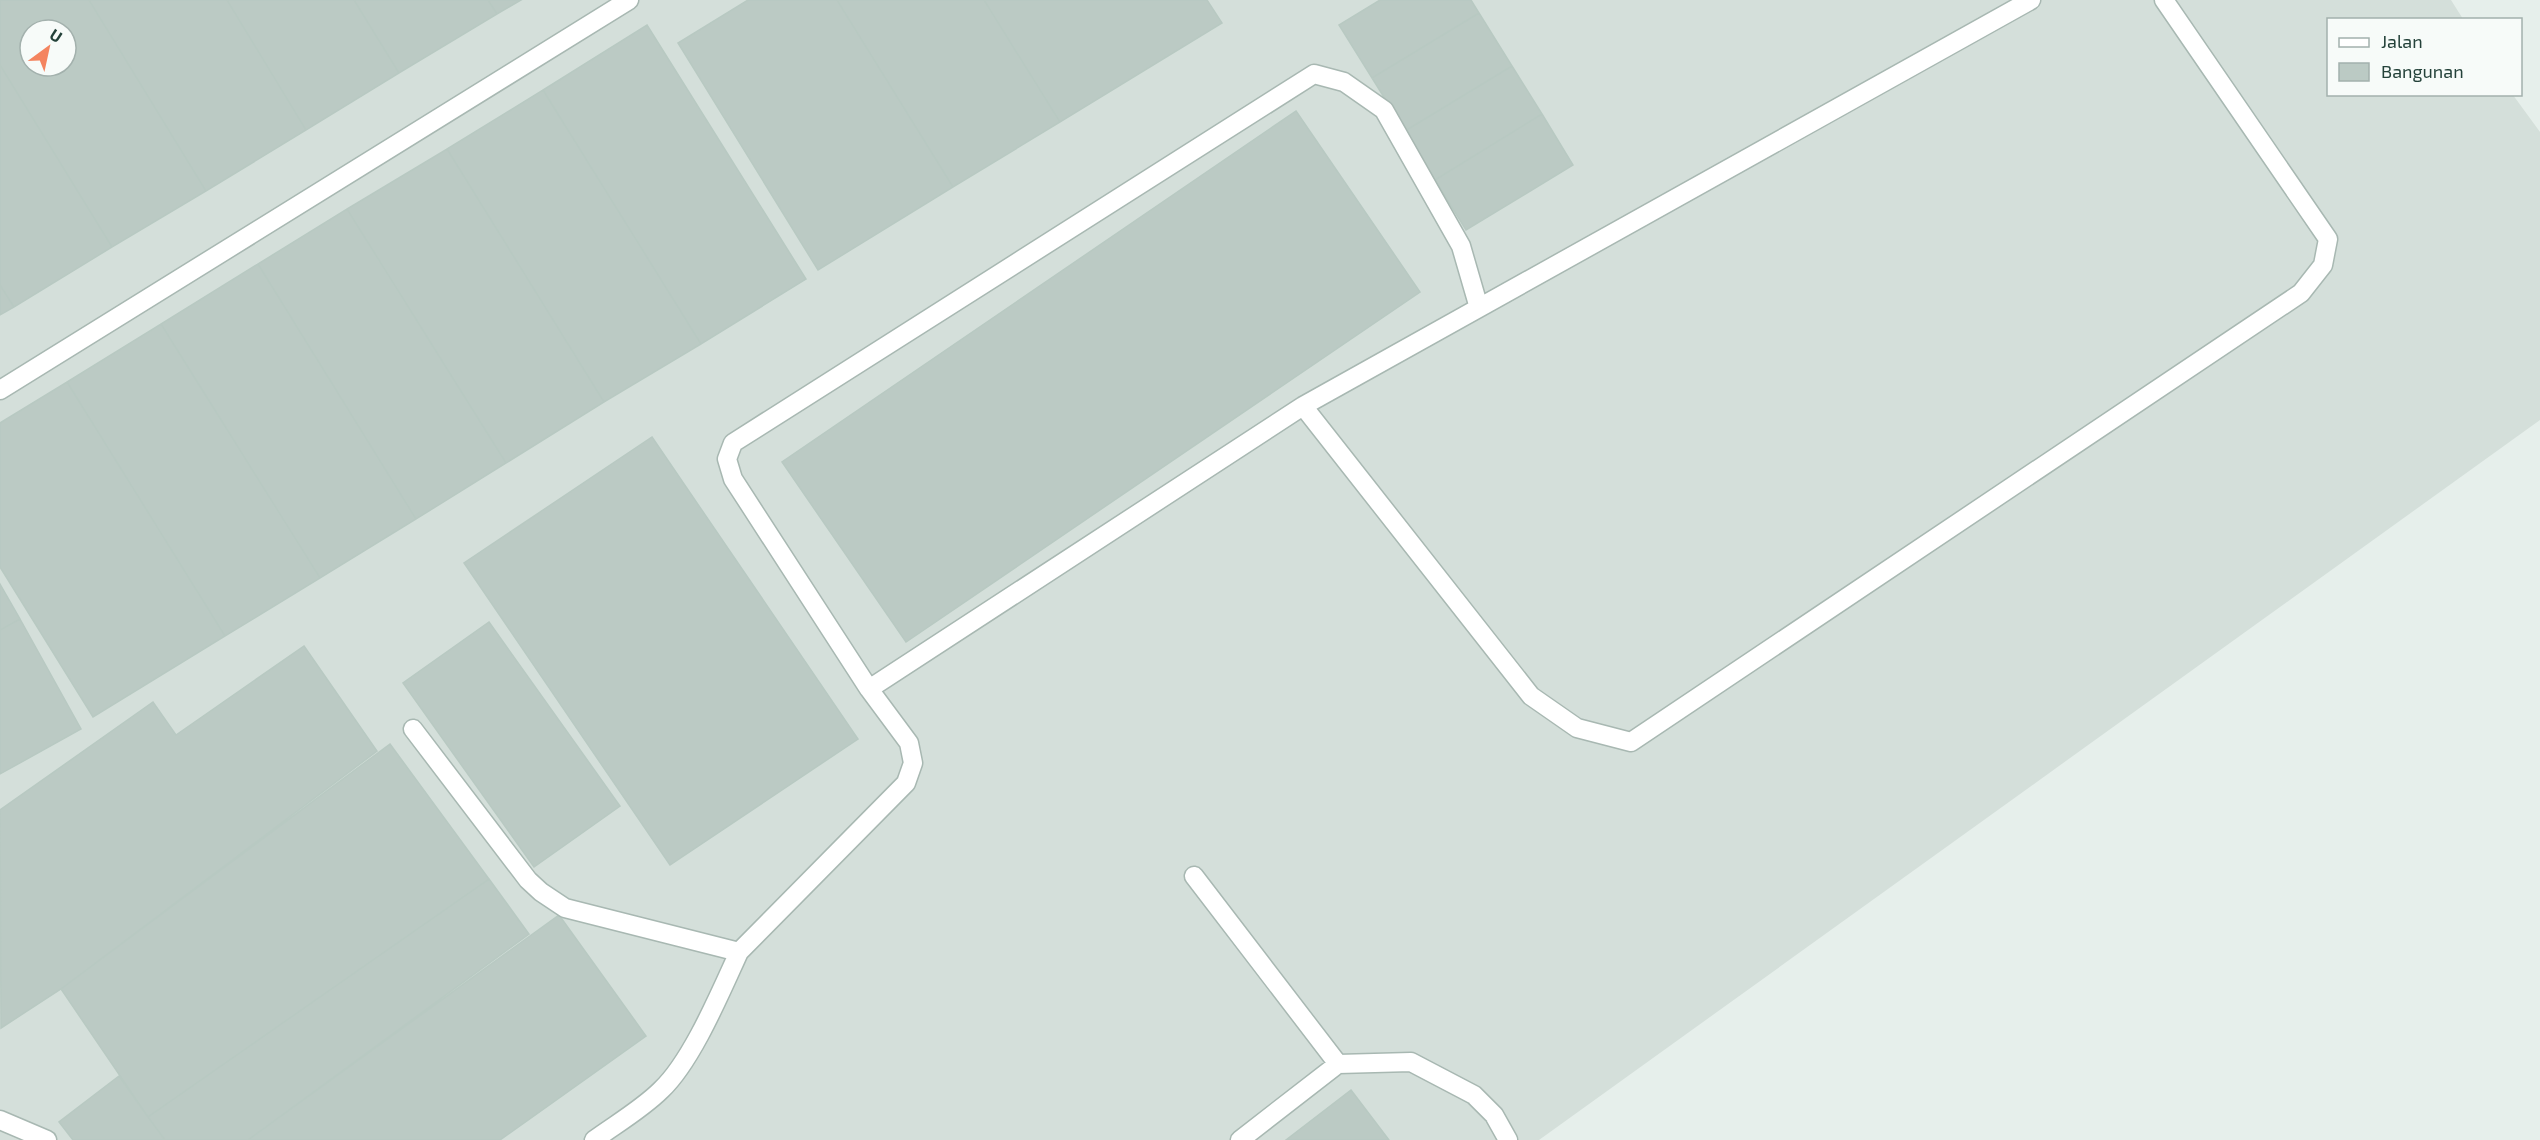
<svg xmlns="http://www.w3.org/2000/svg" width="2540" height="1140" font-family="'Exo 2',sans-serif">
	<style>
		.built { fill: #d4dfda; fill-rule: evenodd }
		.building { fill: #bbcac4; stroke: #b8c9c2; stroke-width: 1.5; fill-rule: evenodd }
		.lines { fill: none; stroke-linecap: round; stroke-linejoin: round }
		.minor-casing { stroke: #a8b8b2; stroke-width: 21 }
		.minor { stroke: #fff; stroke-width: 18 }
	</style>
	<rect width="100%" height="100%" fill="#e6efeb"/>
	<path class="built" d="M 0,0 L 2451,0 L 2463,19 L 2328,20 L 2328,94 L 2513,95 L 2540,132 L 2540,420 L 1539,1140 L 0,1140 ZM 30,30 L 66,30 L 66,66 L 30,66 Z"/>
	<path class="building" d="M 0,0 L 89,0 L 206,191 L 112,247 L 0,65 ZM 30,30 L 66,30 L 66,66 L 30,66 Z
		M 89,0 L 227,0 L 306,130 L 206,191 Z
		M 227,0 L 354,0 L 399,73 L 306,130 Z
		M 354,0 L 488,0 L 497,14 L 399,73 Z
		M 488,0 L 521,0 L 497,14 Z
		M 748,0 L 837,0 L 953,187 L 818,270 L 678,43 Z
		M 837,0 L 984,0 L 1060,122 L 953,187 Z
		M 984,0 L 1207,0 L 1222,23 L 1060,122 Z
		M 1380,0 L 1471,0 L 1479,13 L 1372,78 L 1339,25 Z
		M 1479,13 L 1512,66 L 1405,131 L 1372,78 Z
		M 647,25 L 806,279 L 701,344 L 543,90 Z
		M 0,65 L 112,247 L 14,307 L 0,285 Z
		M 1512,66 L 1542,114 L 1435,180 L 1405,131 Z
		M 543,90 L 701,344 L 604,402 L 447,149 Z
		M 1296,111 L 1420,292 L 906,642 L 782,462 Z
		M 1542,114 L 1573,165 L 1466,230 L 1435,180 Z
		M 447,149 L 604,402 L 506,463 L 347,209 Z
		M 347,209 L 506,463 L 416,519 L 258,264 Z
		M 258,264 L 416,519 L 320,578 L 161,324 Z
		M 0,285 L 14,307 L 0,315 Z
		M 161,324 L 320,578 L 225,636 L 67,382 Z
		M 67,382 L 225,636 L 93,717 L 0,567 L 0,423 Z
		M 652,437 L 858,739 L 670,865 L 464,563 Z
		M 0,584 L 20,619 L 0,630 Z
		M 20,619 L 81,729 L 0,774 L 0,630 Z
		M 489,622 L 620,806 L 534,867 L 403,683 Z
		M 304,646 L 377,751 L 61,989 L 1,1028 L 0,810 L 153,702 L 176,735 Z
		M 390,744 L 489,879 L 148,1117 L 61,989 Z
		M 489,879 L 529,934 L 248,1140 L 165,1140 L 148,1117 Z
		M 559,915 L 646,1036 L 500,1140 L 248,1140 Z
		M 119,1076 L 148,1117 L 165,1140 L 73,1140 L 59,1122 Z
		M 1351,1090 L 1389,1140 L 1286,1140 Z"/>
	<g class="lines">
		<defs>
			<path id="minor" d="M 0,390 L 629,0
				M 1303,406 L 1531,696 L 1577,728 L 1631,742 L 2301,293 L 2323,265 L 2328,239 L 2164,0
				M 869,689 L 1303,406 L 2031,0
				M 413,729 L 528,880 L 541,892 L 565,908 L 739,952 C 721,991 692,1061 661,1090 C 642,1109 616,1124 594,1140
				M 1194,876 L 1338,1064
				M 739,952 L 906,783 L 913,763 L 909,743 L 869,689 L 733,479 L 727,459 L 733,443 L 1314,74 L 1344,82 L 1384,110 L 1461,246 L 1479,308
				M 0,1120 L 47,1140
				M 1240,1140 L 1338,1064 L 1411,1062 L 1474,1095 L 1494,1115 L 1508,1140"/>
		</defs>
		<use href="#minor" class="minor-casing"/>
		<use href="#minor" class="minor"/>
	</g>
	<rect x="2327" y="18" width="195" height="78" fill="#f7fbf9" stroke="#a3b1ad" stroke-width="1.5"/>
	<rect x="2339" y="38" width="30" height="9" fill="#ffffff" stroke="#a3b1ad" stroke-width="1.5"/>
	<text x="2381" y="48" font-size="18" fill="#24423a">Jalan</text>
	<rect x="2339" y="63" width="30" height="18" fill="#bbcac4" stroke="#a3b1ad" stroke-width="1.5"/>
	<text x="2381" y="78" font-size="18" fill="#24423a">Bangunan</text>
	<g transform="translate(48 48) rotate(33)"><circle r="28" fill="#f7fbf9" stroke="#a3b1ad" stroke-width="1.5"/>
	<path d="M0-4.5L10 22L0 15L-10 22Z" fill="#f4845f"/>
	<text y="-9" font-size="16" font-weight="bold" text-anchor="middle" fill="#24423a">U</text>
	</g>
</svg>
